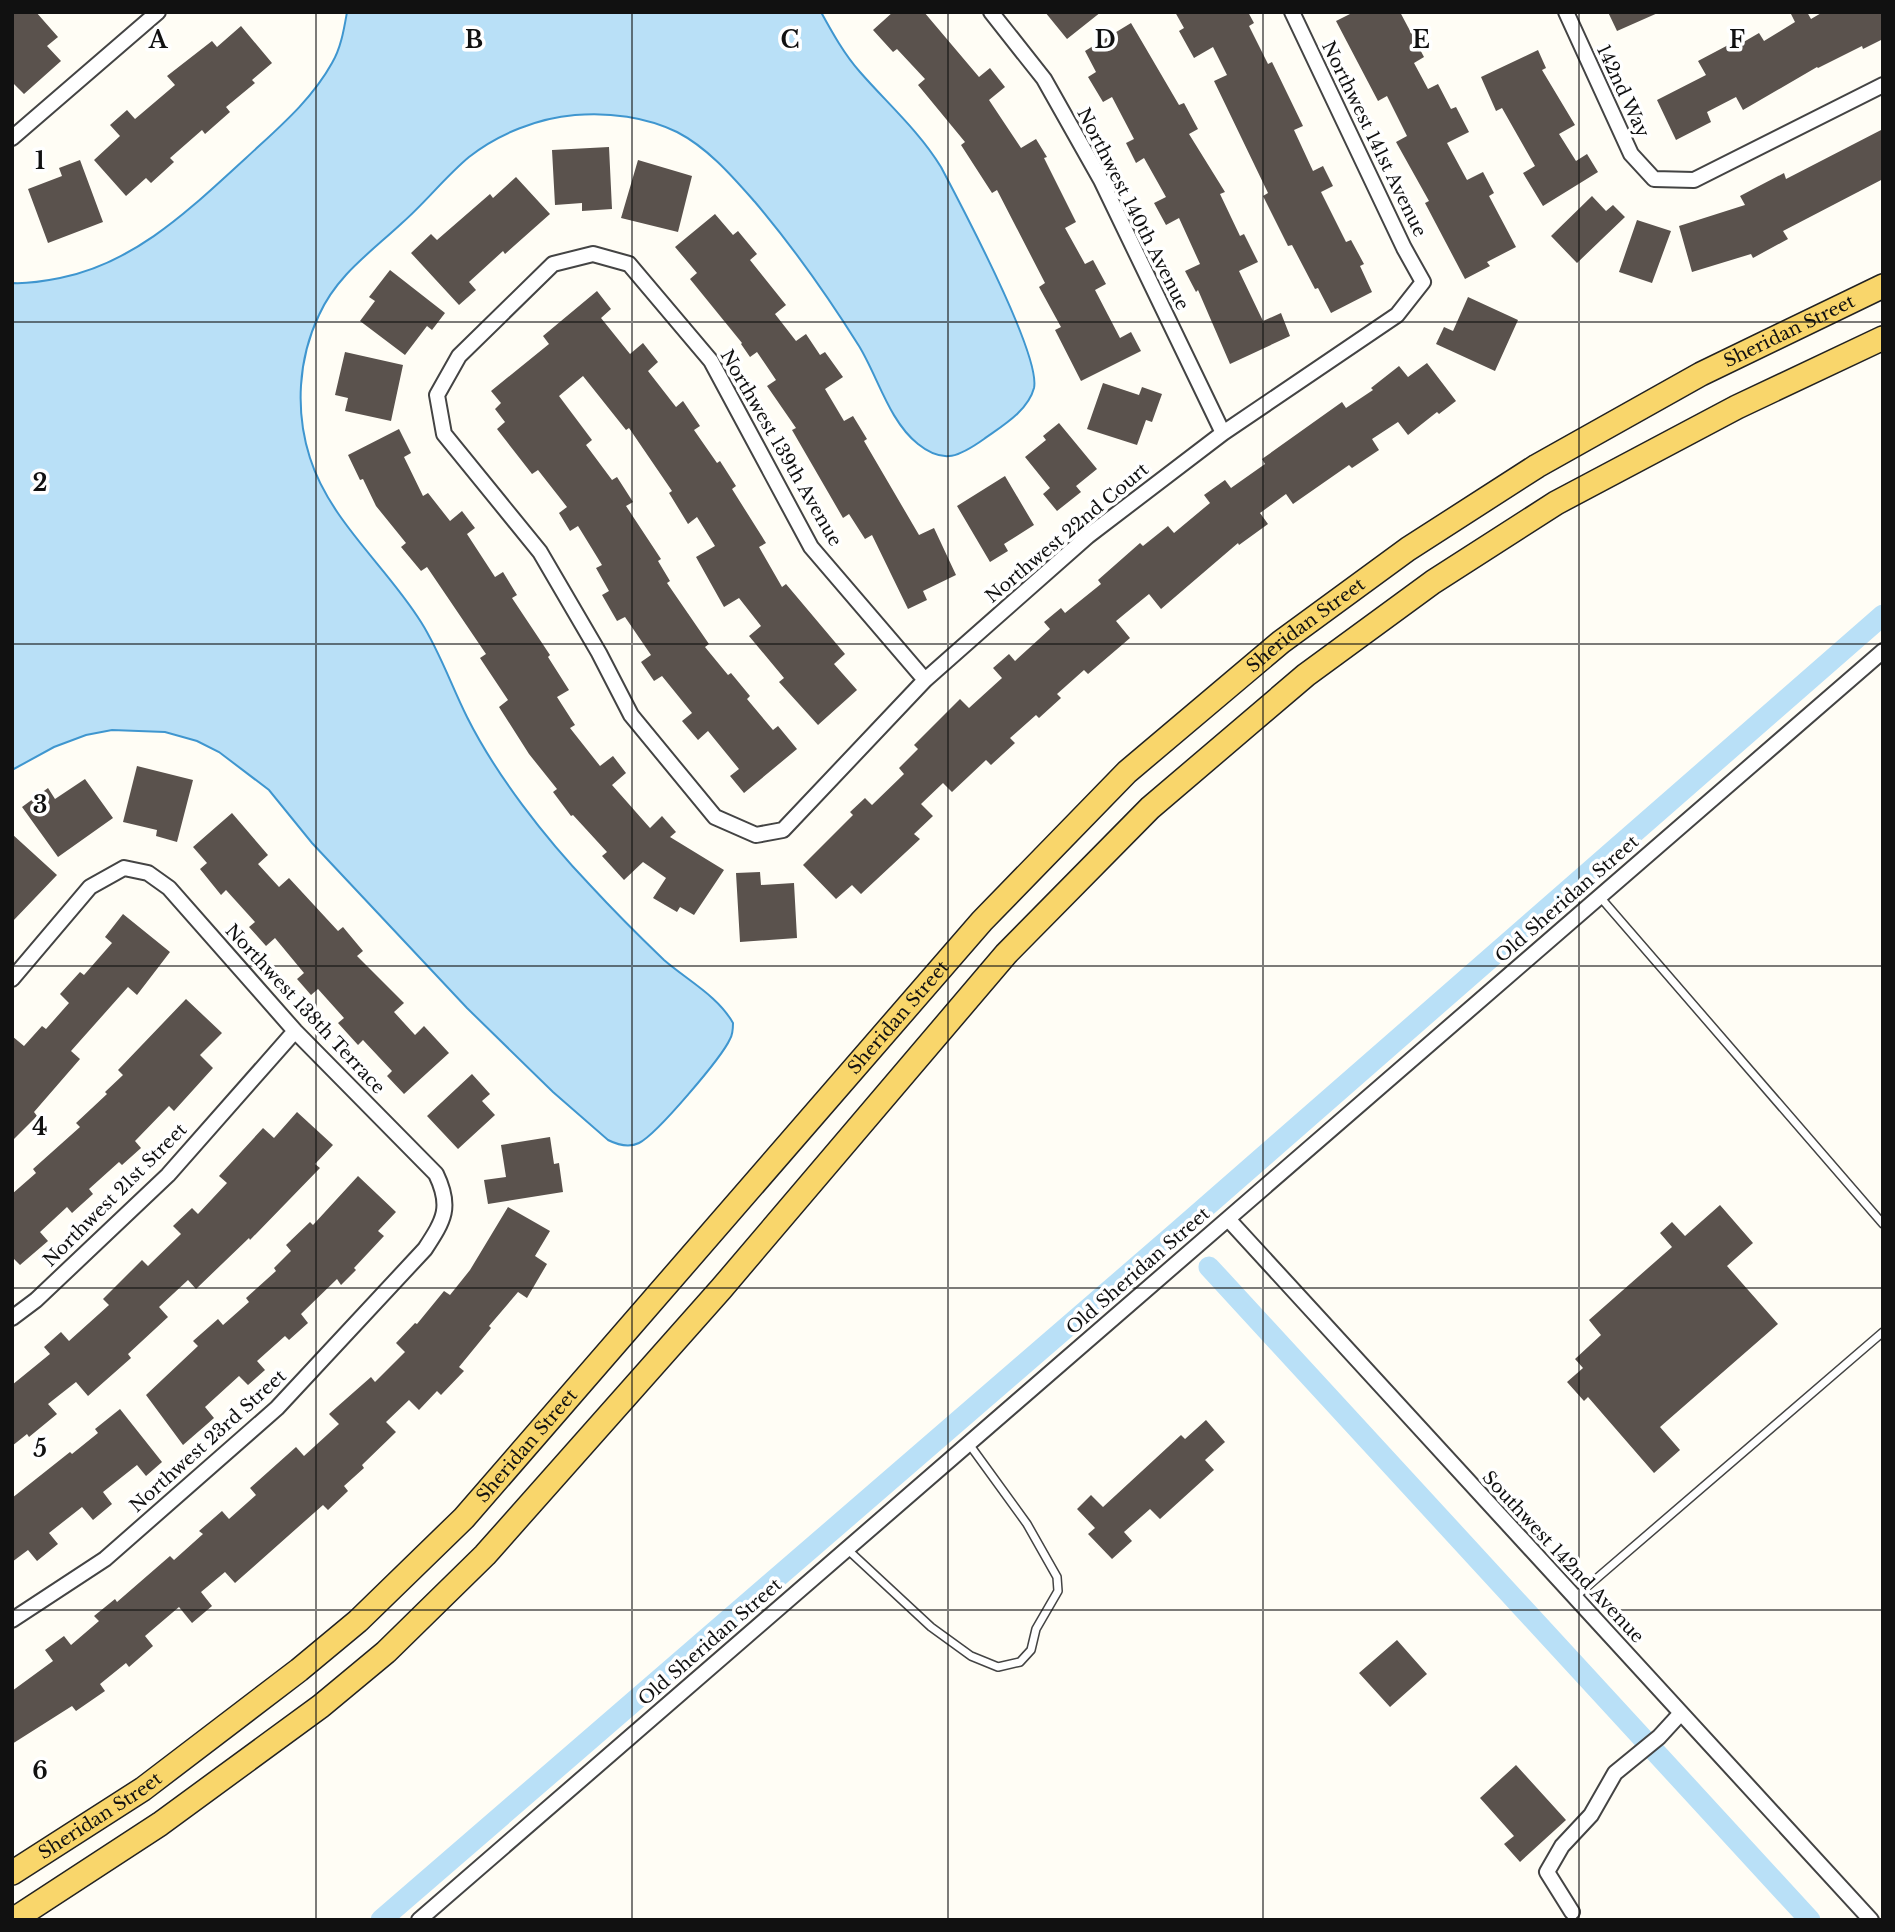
<svg xmlns="http://www.w3.org/2000/svg" width="1895" height="1932" font-family="'Libre Baskerville',serif">
	<style>
		.water { fill: #b9e0f7; stroke: #3f96cf; stroke-width: 2 }
		.lines { fill: none; stroke-linecap: round; stroke-linejoin: round }
		.canal { stroke: #b9e0f7; stroke-width: 21 }
		.building { fill: #5a524d }
		.service-casing { stroke: #444; stroke-width: 10 }
		.minor-casing { stroke: #444; stroke-width: 18 }
		.primary-casing { stroke: #222; stroke-width: 26 }
		.service { stroke: #fff; stroke-width: 7 }
		.minor { stroke: #fff; stroke-width: 14 }
		.primary { stroke: #f9d66b; stroke-width: 23 }
		.grid { fill: none; stroke: #111; stroke-width: 2; stroke-opacity: 0.55 }
		.labels { text-anchor: middle; stroke-width: 7; stroke-linejoin: round; paint-order: stroke }
		.street-label { font-size: 18px; fill: #111; stroke: #fff }
		.grid-label { font-size: 23px; text-anchor: middle; font-weight: bold; fill: #111; stroke: #fff; stroke-width: 7; stroke-linejoin: round; paint-order: stroke }
	</style>
	<rect width="100%" height="100%" fill="#fffdf5"/>
	<path class="water" d="M 347,12 L 821,12 C 832,32 844,54 860,72 C 887,103 919,131 941,167 C 960,203 1041,355 1034,388 C 1028,411 1002,426 984,439 C 960,456 944,465 918,444 C 889,421 878,377 859,346 C 827,295 793,247 755,202 C 732,176 708,148 677,132 C 646,117 609,112 575,115 C 538,118 498,134 469,157 C 445,177 426,202 402,223 C 371,252 337,275 319,315 C 298,359 295,411 310,458 C 330,521 387,567 421,622 C 440,652 451,685 467,717 C 496,775 545,838 590,885 C 614,911 639,936 664,960 C 687,980 718,996 733,1023 C 733,1029 733,1034 730,1039 C 722,1057 657,1134 639,1143 C 629,1148 618,1145 608,1140 L 553,1092 L 467,1008 L 312,843 L 269,790 L 219,752 L 197,741 L 165,732 L 112,730 L 86,735 L 54,747 L 12,770 L 12,283 C 28,284 45,281 60,278 C 136,263 191,208 246,158 C 277,129 311,101 332,63 C 341,48 344,29 347,12 Z"/>
	<g class="lines">
		<path class="canal" d="M 1209,1267 L 1810,1920
			M 381,1920 L 1177,1232 L 1883,615"/>
	</g>
	<path class="building" d="M 12,12 L 36,12 L 58,37 L 47,46 L 61,61 L 24,94 L 12,82 Z
		M 893,12 L 924,12 L 979,77 L 990,68 L 1005,87 L 989,100 L 1021,148 L 1036,139 L 1047,157 L 1044,158 L 1076,222 L 1065,228 L 1085,264 L 1093,260 L 1106,284 L 1095,290 L 1120,338 L 1131,332 L 1141,351 L 1081,381 L 1055,330 L 1061,327 L 1039,287 L 1045,283 L 997,190 L 992,193 L 961,145 L 965,142 L 918,85 L 925,79 L 897,49 L 893,52 L 873,30 Z
		M 1045,12 L 1101,12 L 1067,39 Z
		M 1175,12 L 1248,12 L 1254,23 L 1249,26 L 1268,64 L 1272,62 L 1303,126 L 1294,130 L 1313,171 L 1323,166 L 1333,186 L 1321,192 L 1346,242 L 1351,240 L 1364,264 L 1360,266 L 1372,292 L 1331,313 L 1318,288 L 1315,289 L 1292,245 L 1288,246 L 1263,196 L 1268,193 L 1214,81 L 1227,75 L 1213,47 L 1194,58 L 1179,31 L 1184,28 Z
		M 1354,12 L 1400,12 L 1424,57 L 1414,63 L 1428,89 L 1438,84 L 1451,109 L 1456,107 L 1469,132 L 1447,143 L 1467,180 L 1483,172 L 1494,193 L 1489,196 L 1516,247 L 1487,262 L 1490,266 L 1465,279 L 1425,203 L 1429,201 L 1396,142 L 1407,136 L 1387,96 L 1378,101 L 1336,21 Z
		M 1608,12 L 1660,12 L 1617,31 Z
		M 1790,12 L 1807,12 L 1811,19 L 1823,12 L 1883,12 L 1883,39 L 1863,49 L 1862,46 L 1818,68 L 1817,67 L 1743,110 L 1736,97 L 1707,112 L 1711,122 L 1676,140 L 1657,100 L 1706,75 L 1698,61 L 1732,43 L 1735,47 L 1759,33 L 1764,41 L 1795,22 Z
		M 1131,23 L 1179,105 L 1184,103 L 1198,129 L 1189,134 L 1225,192 L 1220,194 L 1240,236 L 1244,234 L 1258,262 L 1239,271 L 1263,321 L 1281,313 L 1290,336 L 1230,364 L 1198,290 L 1196,292 L 1185,271 L 1200,264 L 1179,218 L 1166,225 L 1154,203 L 1166,197 L 1144,158 L 1136,163 L 1126,143 L 1134,139 L 1112,97 L 1103,102 L 1088,77 L 1096,72 L 1085,51 Z
		M 241,26 L 272,63 L 252,80 L 255,83 L 226,107 L 230,112 L 205,134 L 202,130 L 170,158 L 174,162 L 151,183 L 146,178 L 126,196 L 94,160 L 120,136 L 110,125 L 127,110 L 135,119 L 175,85 L 167,76 L 212,41 L 217,47 Z
		M 1538,50 L 1546,68 L 1542,70 L 1575,125 L 1559,134 L 1576,161 L 1587,154 L 1598,172 L 1543,206 L 1523,173 L 1535,166 L 1502,108 L 1496,111 L 1481,77 Z
		M 1883,129 L 1883,179 L 1783,231 L 1788,239 L 1753,258 L 1751,254 L 1692,272 L 1679,226 L 1745,205 L 1740,196 L 1784,173 L 1786,179 Z
		M 609,147 L 612,209 L 582,211 L 582,203 L 555,205 L 552,150 Z
		M 80,160 L 103,222 L 48,243 L 28,189 L 62,176 L 59,168 Z
		M 638,160 L 692,176 L 678,232 L 621,218 Z
		M 516,177 L 550,214 L 505,254 L 503,251 L 469,282 L 476,290 L 459,305 L 411,253 L 431,234 L 437,240 L 490,194 L 493,198 Z
		M 1592,196 L 1606,211 L 1613,205 L 1625,217 L 1577,263 L 1551,236 Z
		M 715,214 L 733,235 L 738,231 L 757,254 L 750,260 L 786,305 L 775,314 L 796,341 L 806,334 L 820,355 L 825,352 L 843,377 L 825,389 L 844,421 L 853,416 L 867,439 L 864,441 L 919,535 L 934,528 L 956,575 L 923,591 L 927,600 L 908,609 L 872,535 L 865,539 L 849,514 L 843,518 L 792,430 L 796,428 L 767,386 L 776,380 L 757,352 L 750,357 L 741,344 L 742,343 L 690,279 L 697,273 L 675,247 Z
		M 1637,220 L 1671,231 L 1652,283 L 1619,272 Z
		M 390,270 L 445,313 L 432,330 L 427,326 L 405,355 L 360,321 L 375,301 L 369,297 Z
		M 597,291 L 611,309 L 601,318 L 630,354 L 643,343 L 658,362 L 648,371 L 676,407 L 683,401 L 700,426 L 694,430 L 717,463 L 720,461 L 736,486 L 732,489 L 766,543 L 759,547 L 782,587 L 786,584 L 845,654 L 834,664 L 857,690 L 818,725 L 779,682 L 784,678 L 749,636 L 761,626 L 739,598 L 724,607 L 696,557 L 715,546 L 697,517 L 688,524 L 669,493 L 672,491 L 629,428 L 626,430 L 583,376 L 559,396 L 592,440 L 586,445 L 612,480 L 617,477 L 633,502 L 626,506 L 661,559 L 658,561 L 670,581 L 667,583 L 709,644 L 705,647 L 728,675 L 731,673 L 750,696 L 747,699 L 773,730 L 778,726 L 797,749 L 744,793 L 730,776 L 739,769 L 708,731 L 698,740 L 682,721 L 692,713 L 662,676 L 654,681 L 641,662 L 651,655 L 625,617 L 617,621 L 602,595 L 609,591 L 596,568 L 602,565 L 578,526 L 570,531 L 559,513 L 567,507 L 538,470 L 532,474 L 497,429 L 505,422 L 495,409 L 501,403 L 491,391 L 549,344 L 543,336 Z
		M 1468,297 L 1518,320 L 1495,371 L 1436,344 L 1444,327 L 1453,331 Z
		M 345,352 L 403,365 L 391,421 L 345,411 L 348,398 L 335,395 Z
		M 1427,363 L 1456,401 L 1439,414 L 1437,412 L 1408,435 L 1398,422 L 1372,439 L 1379,450 L 1352,468 L 1349,465 L 1293,504 L 1286,494 L 1260,513 L 1268,524 L 1239,545 L 1238,543 L 1161,609 L 1149,594 L 1116,621 L 1130,638 L 1088,674 L 1084,670 L 1057,694 L 1061,698 L 1039,718 L 1036,715 L 1010,738 L 1015,743 L 991,765 L 986,760 L 952,792 L 943,783 L 921,804 L 933,816 L 914,834 L 920,839 L 861,894 L 852,885 L 836,899 L 803,865 L 853,815 L 850,812 L 865,798 L 872,805 L 904,774 L 899,768 L 918,749 L 914,745 L 960,699 L 969,708 L 1002,678 L 993,668 L 1009,654 L 1015,661 L 1050,629 L 1044,622 L 1061,608 L 1065,613 L 1101,584 L 1098,580 L 1140,543 L 1143,546 L 1168,526 L 1174,533 L 1210,503 L 1204,495 L 1225,480 L 1231,488 L 1265,464 L 1262,459 L 1342,402 L 1346,408 L 1373,390 L 1371,388 L 1399,366 L 1408,377 Z
		M 1103,383 L 1139,395 L 1142,387 L 1162,394 L 1152,422 L 1146,420 L 1137,445 L 1087,429 Z
		M 1059,423 L 1097,469 L 1076,486 L 1081,492 L 1057,511 L 1043,494 L 1050,488 L 1025,457 L 1046,440 L 1043,436 Z
		M 399,429 L 411,453 L 404,457 L 423,496 L 428,493 L 450,521 L 462,511 L 475,528 L 467,534 L 495,577 L 503,572 L 517,595 L 512,598 L 550,655 L 548,657 L 569,690 L 557,697 L 575,725 L 570,728 L 600,766 L 613,756 L 626,773 L 612,785 L 650,828 L 662,816 L 676,832 L 670,837 L 724,870 L 694,915 L 680,907 L 677,912 L 653,898 L 666,878 L 643,862 L 624,880 L 602,856 L 607,852 L 573,815 L 571,816 L 553,792 L 557,789 L 529,754 L 499,707 L 508,700 L 480,658 L 486,654 L 427,567 L 421,571 L 401,547 L 406,543 L 376,506 L 363,479 L 360,480 L 348,455 Z
		M 1005,476 L 1034,525 L 1004,544 L 1008,551 L 990,562 L 957,506 Z
		M 137,766 L 193,780 L 177,842 L 156,836 L 157,830 L 123,822 Z
		M 85,779 L 113,818 L 58,857 L 22,807 L 48,788 L 55,799 Z
		M 232,813 L 268,855 L 258,864 L 279,887 L 289,878 L 338,931 L 343,927 L 363,951 L 357,956 L 404,1003 L 394,1012 L 415,1035 L 424,1026 L 449,1053 L 404,1094 L 387,1076 L 392,1071 L 363,1040 L 358,1045 L 338,1023 L 344,1018 L 318,989 L 311,995 L 297,979 L 304,973 L 275,938 L 266,946 L 249,927 L 255,922 L 226,890 L 221,895 L 200,869 L 207,863 L 193,847 Z
		M 12,834 L 57,875 L 12,922 Z
		M 760,872 L 761,885 L 794,883 L 797,938 L 740,942 L 736,873 Z
		M 123,914 L 170,952 L 137,995 L 128,987 L 71,1051 L 80,1059 L 34,1112 L 37,1116 L 12,1141 L 12,1036 L 24,1046 L 42,1026 L 46,1029 L 69,1003 L 60,994 L 80,972 L 84,975 L 112,943 L 105,937 Z
		M 186,999 L 222,1033 L 200,1055 L 213,1068 L 174,1111 L 169,1106 L 135,1141 L 141,1148 L 122,1165 L 119,1162 L 89,1189 L 93,1194 L 72,1213 L 67,1207 L 40,1232 L 48,1241 L 20,1265 L 12,1257 L 12,1194 L 36,1173 L 33,1169 L 80,1127 L 76,1123 L 107,1094 L 105,1092 L 123,1075 L 118,1070 Z
		M 472,1074 L 490,1094 L 482,1101 L 495,1115 L 458,1149 L 427,1116 Z
		M 297,1112 L 333,1145 L 315,1164 L 320,1168 L 250,1240 L 249,1238 L 196,1289 L 188,1280 L 159,1307 L 168,1317 L 128,1354 L 131,1358 L 88,1396 L 76,1382 L 48,1404 L 57,1414 L 29,1437 L 27,1434 L 12,1446 L 12,1385 L 50,1354 L 44,1347 L 61,1332 L 69,1341 L 109,1305 L 103,1299 L 142,1260 L 148,1266 L 181,1234 L 173,1226 L 192,1208 L 198,1214 L 227,1183 L 219,1176 L 263,1128 L 274,1138 Z
		M 550,1137 L 554,1164 L 559,1163 L 563,1192 L 488,1204 L 484,1180 L 506,1177 L 501,1145 Z
		M 358,1176 L 396,1212 L 378,1231 L 384,1236 L 354,1268 L 356,1270 L 341,1285 L 337,1279 L 301,1314 L 308,1323 L 289,1340 L 285,1336 L 257,1361 L 265,1370 L 248,1385 L 239,1376 L 205,1407 L 214,1418 L 183,1445 L 146,1395 L 198,1346 L 193,1341 L 218,1319 L 223,1325 L 249,1302 L 246,1298 L 276,1271 L 274,1268 L 291,1251 L 286,1245 L 310,1222 L 313,1225 Z
		M 1720,1205 L 1753,1243 L 1727,1266 L 1778,1324 L 1660,1427 L 1680,1450 L 1654,1473 L 1588,1397 L 1584,1401 L 1567,1382 L 1583,1368 L 1575,1359 L 1601,1335 L 1589,1320 L 1672,1247 L 1660,1233 L 1672,1222 L 1685,1236 Z
		M 508,1207 L 550,1231 L 535,1256 L 547,1264 L 527,1298 L 518,1292 L 489,1326 L 491,1328 L 459,1367 L 464,1371 L 441,1395 L 437,1391 L 419,1410 L 409,1400 L 386,1422 L 396,1432 L 362,1465 L 364,1468 L 344,1486 L 348,1491 L 328,1510 L 323,1505 L 235,1583 L 225,1572 L 201,1592 L 212,1606 L 192,1623 L 179,1607 L 145,1636 L 153,1646 L 129,1667 L 126,1663 L 100,1684 L 105,1691 L 76,1711 L 72,1706 L 12,1744 L 12,1691 L 53,1661 L 45,1650 L 64,1636 L 71,1645 L 99,1621 L 94,1616 L 115,1599 L 117,1602 L 170,1556 L 174,1560 L 203,1534 L 199,1531 L 222,1511 L 229,1519 L 256,1495 L 250,1488 L 296,1447 L 304,1456 L 339,1424 L 329,1414 L 371,1377 L 375,1382 L 405,1352 L 396,1343 L 415,1323 L 417,1324 L 444,1291 L 450,1295 L 470,1270 Z
		M 120,1409 L 162,1462 L 146,1476 L 137,1465 L 103,1492 L 112,1504 L 93,1520 L 82,1507 L 49,1533 L 58,1544 L 37,1561 L 28,1550 L 12,1562 L 12,1498 L 70,1452 L 72,1454 L 98,1433 L 95,1429 Z
		M 1206,1420 L 1225,1442 L 1205,1460 L 1214,1470 L 1160,1519 L 1150,1509 L 1124,1532 L 1132,1541 L 1112,1559 L 1088,1534 L 1095,1528 L 1077,1509 L 1091,1495 L 1103,1507 L 1181,1435 L 1185,1439 Z
		M 1397,1640 L 1427,1674 L 1390,1707 L 1359,1673 Z
		M 1516,1765 L 1566,1820 L 1520,1862 L 1504,1844 L 1514,1836 L 1480,1798 Z"/>
	<g class="lines">
		<defs>
			<path id="service" d="M 1600,897 L 1883,1224
				M 847,1549 L 931,1627 L 971,1656 L 998,1667 L 1020,1662 L 1031,1650 L 1036,1629 L 1058,1591 L 1057,1577 L 1027,1524 L 969,1444
				M 1575,1597 L 1883,1332"/>
			<path id="minor" d="M 991,12 L 1044,79 L 1101,180 L 1223,433
				M 1566,12 L 1631,154 L 1654,179 L 1694,180 L 1883,85
				M 12,138 L 158,12
				M 925,680 L 811,547 L 711,361 L 629,264 L 593,254 L 553,264 L 459,356 L 437,395 L 444,434 L 540,552 L 599,653 L 631,715 L 715,817 L 756,835 L 783,830 L 925,680 L 1088,536 L 1223,433 L 1397,315 L 1423,282 L 1404,248 L 1292,12
				M 12,979 L 90,887 L 124,868 L 148,873 L 169,888 L 295,1031 L 436,1174 C 452,1207 444,1220 425,1249 L 277,1408 L 105,1559 L 12,1620
				M 1228,1219 L 1871,1920
				M 12,1318 L 36,1300 L 168,1175 L 295,1031
				M 1572,1912 L 1547,1872 L 1562,1846 L 1591,1815 L 1615,1773 L 1659,1737 L 1681,1713
				M 419,1920 L 1883,651"/>
			<g id="primary">
				<path id="s1" d="M 12,1873 L 143,1789 L 299,1670 L 358,1621 L 464,1518 L 982,921 L 1127,772 L 1281,642 L 1408,549 L 1537,466 L 1701,374 L 1883,286"/>
				<path d="M 13,1920 L 160,1824 L 321,1706 L 386,1652 L 485,1555 L 721,1289 L 1006,954 L 1150,808 L 1306,675 L 1433,582 L 1556,503 L 1737,407 L 1883,338"/>
			</g>
		</defs>
		<use href="#service" class="service-casing"/>
		<use href="#minor" class="minor-casing"/>
		<use href="#primary" class="primary-casing"/>
		<use href="#service" class="service"/>
		<use href="#minor" class="minor"/>
		<use href="#primary" class="primary"/>
	</g>
	<path class="grid" d="M 316,12 L 316,1920M 632,12 L 632,1920M 948,12 L 948,1920M 1263,12 L 1263,1920M 1579,12 L 1579,1920M 12,322 L 1883,322M 12,644 L 1883,644M 12,966 L 1883,966M 12,1288 L 1883,1288M 12,1610 L 1883,1610"/>
	<g class="labels">
		<g class="street-label">
			<text transform="translate(1623 91) rotate(65)" y="6">142nd Way</text>
			<text transform="translate(1374 139) rotate(64)" y="6">Northwest 141st Avenue</text>
			<text transform="translate(1133 209) rotate(63)" y="6">Northwest 140th Avenue</text>
			<text dy="6" stroke="none"><textPath href="#s1" startOffset="2373">Sheridan Street</textPath></text>
			<text transform="translate(781 448) rotate(60)" y="6">Northwest 139th Avenue</text>
			<text transform="translate(1067 533) rotate(-40)" y="6">Northwest 22nd Court</text>
			<text dy="6" stroke="none"><textPath href="#s1" startOffset="1806">Sheridan Street</textPath></text>
			<text transform="translate(1567 899) rotate(-41)" y="6">Old Sheridan Street</text>
			<text transform="translate(305 1009) rotate(47)" y="6">Northwest 138th Terrace</text>
			<text dy="6" stroke="none"><textPath href="#s1" startOffset="1239">Sheridan Street</textPath></text>
			<text transform="translate(115 1195) rotate(-45)" y="6">Northwest 21st Street</text>
			<text transform="translate(1138 1271) rotate(-41)" y="6">Old Sheridan Street</text>
			<text transform="translate(208 1441) rotate(-42)" y="6">Northwest 23rd Street</text>
			<text dy="6" stroke="none"><textPath href="#s1" startOffset="672">Sheridan Street</textPath></text>
			<text transform="translate(1563 1557) rotate(47)" y="6">Southwest 142nd Avenue</text>
			<text transform="translate(710 1642) rotate(-41)" y="6">Old Sheridan Street</text>
			<text dy="6" stroke="none"><textPath href="#s1" startOffset="105">Sheridan Street</textPath></text>
		</g>
	</g>
	<g class="grid-label">
		<text x="158" y="48">A</text>
		<text x="474" y="48">B</text>
		<text x="790" y="48">C</text>
		<text x="1105" y="48">D</text>
		<text x="1421" y="48">E</text>
		<text x="1737" y="48">F</text>
		<text x="40" y="169">1</text>
		<text x="40" y="491">2</text>
		<text x="40" y="813">3</text>
		<text x="40" y="1135">4</text>
		<text x="40" y="1457">5</text>
		<text x="40" y="1779">6</text>
	</g>
	<rect width="1895" height="1932" fill="none" stroke="#111111" stroke-width="28"/>
</svg>
